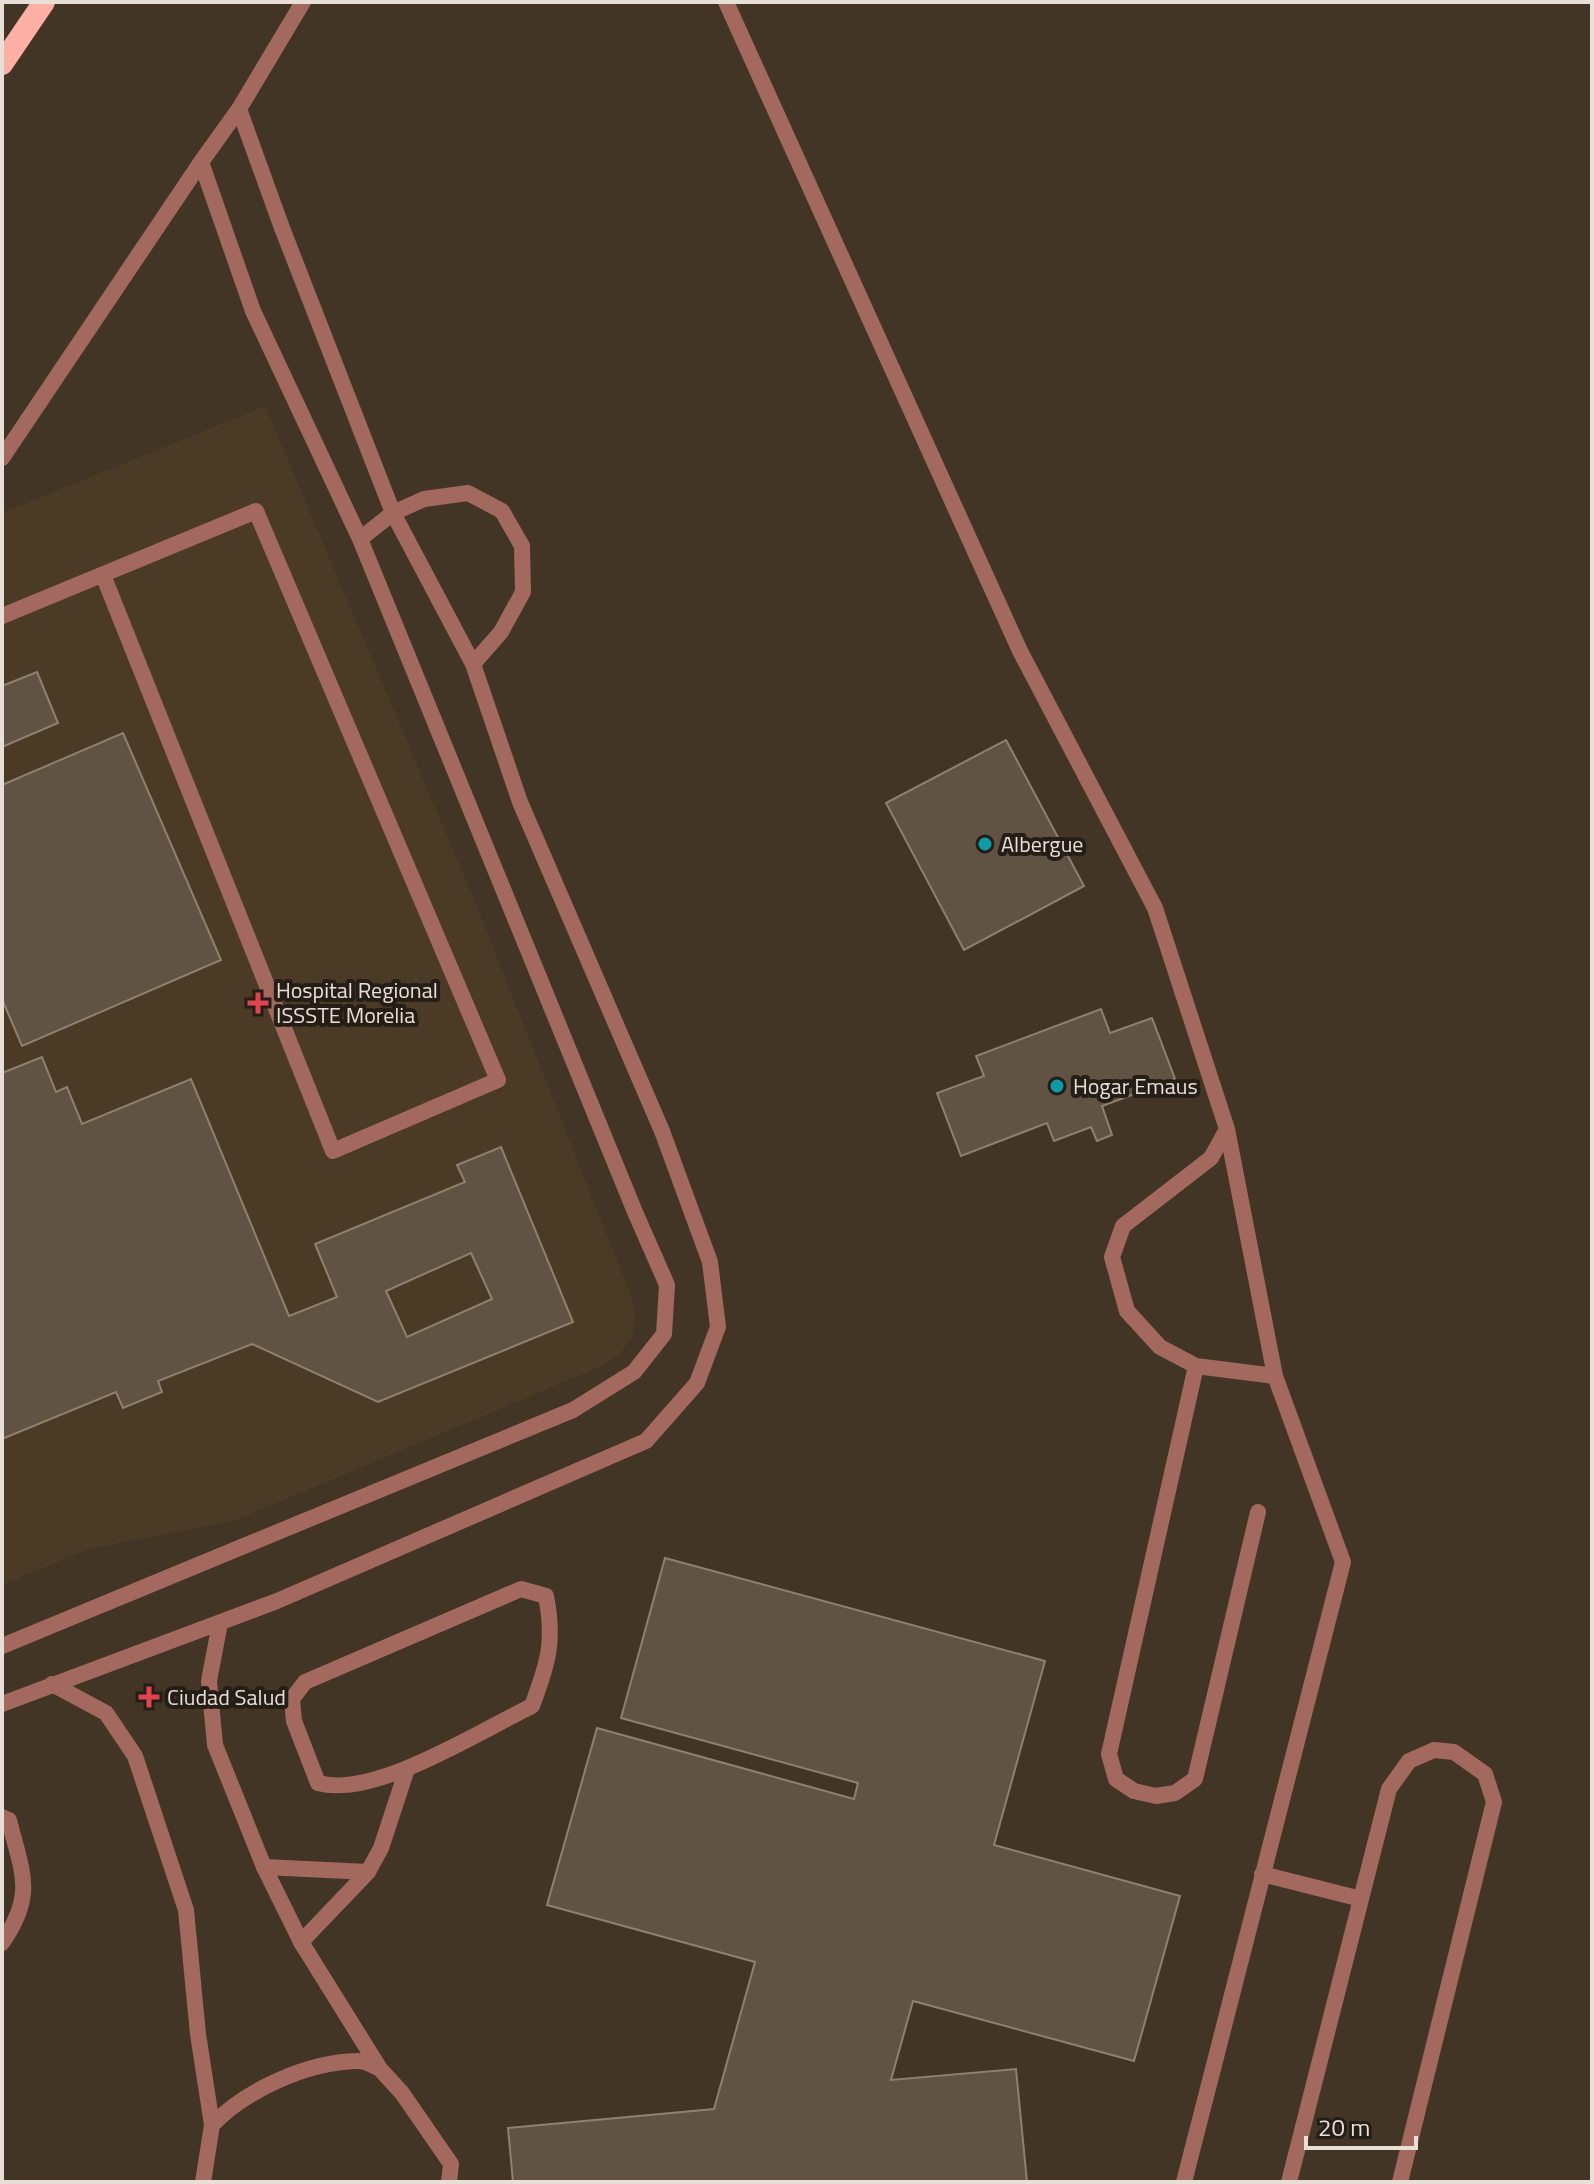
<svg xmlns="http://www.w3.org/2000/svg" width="1594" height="2184" font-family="'Titillium Web',sans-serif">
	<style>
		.built { fill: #4b3a25 }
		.building { fill: #615343; stroke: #8f806f; stroke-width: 2; fill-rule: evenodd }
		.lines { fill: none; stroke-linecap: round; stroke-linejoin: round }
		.service { stroke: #a3685e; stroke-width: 16 }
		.minor { stroke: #a3685e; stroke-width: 16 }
		.trunk { stroke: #feb0a4; stroke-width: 22 }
		.culture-dot { fill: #0f9aa8; stroke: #241e17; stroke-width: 3 }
		.health-dot { fill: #e0444e; stroke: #241e17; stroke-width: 3 }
		.labels { text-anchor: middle; stroke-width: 8; stroke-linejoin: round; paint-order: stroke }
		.poi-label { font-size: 22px; fill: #e8e0d7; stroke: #241e17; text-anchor: start }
	</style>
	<rect width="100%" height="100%" fill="#423526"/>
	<path class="built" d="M 265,406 L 476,904 L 631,1296 L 636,1317 L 632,1337 L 620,1354 L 604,1365 L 234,1521 L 89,1549 L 2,1585 L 2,513 Z"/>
	<path class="building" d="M 37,672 L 58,723 L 2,747 L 2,686 Z
		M 123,733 L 221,960 L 22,1046 L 2,999 L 2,785 Z
		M 1006,740 L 1084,886 L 964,950 L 886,803 Z
		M 1101,1009 L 1110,1033 L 1152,1018 L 1175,1079 L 1102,1106 L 1112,1135 L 1097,1141 L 1091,1127 L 1054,1141 L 1047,1123 L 961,1156 L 937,1093 L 984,1076 L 976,1056 Z
		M 42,1057 L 56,1092 L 67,1087 L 82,1124 L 191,1079 L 289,1316 L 337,1297 L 315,1244 L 465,1182 L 457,1165 L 501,1147 L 573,1322 L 378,1402 L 252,1344 L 158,1381 L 162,1392 L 123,1408 L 116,1392 L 2,1439 L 2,1073 ZM 471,1253 L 492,1299 L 407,1337 L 386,1291 Z
		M 665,1558 L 1045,1661 L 994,1845 L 1180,1896 L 1134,2061 L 913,2001 L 891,2080 L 1016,2069 L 1027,2182 L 513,2182 L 508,2128 L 714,2109 L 755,1962 L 547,1905 L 597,1728 L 854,1799 L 858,1783 L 621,1718 Z"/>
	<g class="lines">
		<path class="service" d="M 726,2 L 1020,651 L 1155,908 L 1227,1129 L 1211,1158 L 1123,1226 L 1112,1257 L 1127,1311 L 1160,1347 L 1196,1366 L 1275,1376 L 1343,1562 L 1184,2182
			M 2,458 L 201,162
			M 2,616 L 256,511 L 498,1080 L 333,1151 L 103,575
			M 1227,1129 L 1275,1376
			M 1196,1366 L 1109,1754 L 1116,1779 L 1134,1791 L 1156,1796 L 1175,1793 L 1195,1779 L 1258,1512
			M 521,1589 L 546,1596 C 555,1642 548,1663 532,1706 C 480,1731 374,1799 318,1783 L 294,1721 L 292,1699 L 305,1682 Z
			M 2,1817 L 9,1820 C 22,1873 36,1894 2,1943
			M 264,1867 L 368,1872
			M 1262,1874 L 1361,1899
			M 301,1942 L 368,1872 L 381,1848 L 407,1769
			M 1289,2182 L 1389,1789 L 1409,1761 L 1434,1750 L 1454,1752 L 1485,1774 L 1494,1802 L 1400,2182"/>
		<path class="minor" d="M 360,539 L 393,513 L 424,499 L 468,493 L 502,511 L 522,546 L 523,592 L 501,632 L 473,664
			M 220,1623 L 209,1681 L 215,1745 L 264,1867 L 301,1942 L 380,2069 L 402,2093 L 451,2164 L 449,2182
			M 2,1646 L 573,1410 L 634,1372 L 664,1334 L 667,1285 L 635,1212 L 360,539 L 253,311 L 201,162 L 239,109 L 303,2
			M 52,1684 L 106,1713 L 135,1756 L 186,1910 L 198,2034 L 212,2125 L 203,2182
			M 2,1704 L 277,1601 L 646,1441 L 697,1383 L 718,1327 L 710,1262 L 662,1131 L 520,802 L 473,664 L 393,513 L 282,228 L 239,109
			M 212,2125 C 246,2090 307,2062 357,2061 C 365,2060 373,2066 380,2069"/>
		<path class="trunk" d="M 2,64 L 44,2"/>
	</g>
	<g class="culture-dot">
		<circle cx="985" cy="844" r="8"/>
		<circle cx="1057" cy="1086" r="8"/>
	</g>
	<g class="health-dot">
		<path d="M254 991h8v8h8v8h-8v8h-8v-8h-8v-8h8z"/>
		<path d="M145 1685h8v8h8v8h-8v8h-8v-8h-8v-8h8z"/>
	</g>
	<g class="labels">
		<g class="poi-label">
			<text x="1001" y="852">Albergue</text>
			<text x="276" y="998">Hospital Regional<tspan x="276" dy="25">ISSSTE Morelia</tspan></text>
			<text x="1073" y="1094">Hogar Emaus</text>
			<text x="167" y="1705">Ciudad Salud</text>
		</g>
	</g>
	<rect width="1594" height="2184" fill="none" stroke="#e8e0d7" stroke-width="8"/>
	<path d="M1306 2136v12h110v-12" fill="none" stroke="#e8e0d7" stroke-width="4"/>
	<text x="1318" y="2136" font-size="24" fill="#e8e0d7" stroke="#241e17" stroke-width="6" paint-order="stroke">20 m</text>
</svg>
